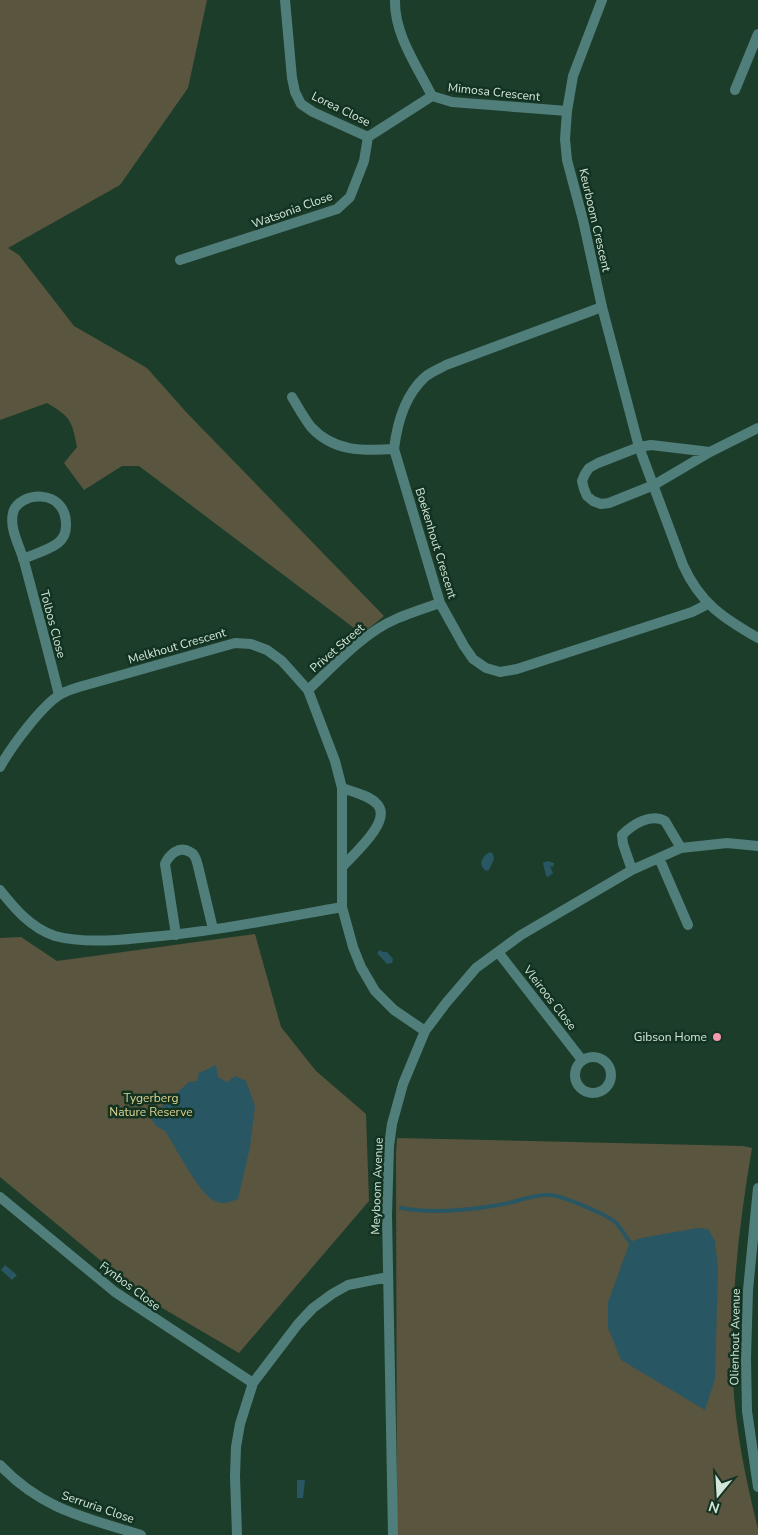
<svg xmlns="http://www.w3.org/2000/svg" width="758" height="1535" font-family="'Nunito Sans',sans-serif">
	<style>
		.green { fill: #5a553f }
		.water { fill: #295663 }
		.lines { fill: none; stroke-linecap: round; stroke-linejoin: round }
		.stream { stroke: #295663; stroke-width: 4 }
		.minor { stroke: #507e7a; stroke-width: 10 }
		.tertiary { stroke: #507e7a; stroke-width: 10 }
		.poi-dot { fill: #f29aae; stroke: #123321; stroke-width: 2 }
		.labels { text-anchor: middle; stroke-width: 5; stroke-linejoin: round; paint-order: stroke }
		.street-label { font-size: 12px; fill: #d4e6da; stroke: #123321 }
		.poi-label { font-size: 12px; fill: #d4e6da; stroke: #123321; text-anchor: end }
		.park-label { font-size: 12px; fill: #e0d191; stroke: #123321 }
	</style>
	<rect width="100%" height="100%" fill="#1d3d2b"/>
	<path class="green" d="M 0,0 L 207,0 L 188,88 L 120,185 L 8,248 L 19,255 L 74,326 L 147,368 L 186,412 L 384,616 L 362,634 L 139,466 L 122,466 L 84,490 L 64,463 L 77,447 C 72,421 71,417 47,403 L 0,420 Z
		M 255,934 L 281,1027 L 316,1071 L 366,1114 L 369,1201 L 239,1353 L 147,1299 L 0,1177 L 0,938 L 21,937 L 57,961 Z
		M 397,1138 L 743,1146 L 752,1148 C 739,1224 730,1302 733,1379 C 735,1429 746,1480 758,1529 L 758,1535 L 397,1535 L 396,1154 Z"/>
	<path class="water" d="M 490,852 L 493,854 L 494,859 L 489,870 L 486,871 L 482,867 L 481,862 L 485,855 Z
		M 547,861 L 554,863 L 554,864 L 553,867 L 550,866 L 553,873 L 548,877 L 546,876 L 543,863 Z
		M 380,950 L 383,952 L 387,952 L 393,959 L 392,963 L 387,964 L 377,953 Z
		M 216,1065 L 218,1077 L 227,1082 L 235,1076 L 246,1081 L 255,1106 L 250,1147 L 238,1199 C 230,1202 223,1205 215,1201 C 200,1196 175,1146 165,1131 L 156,1126 L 150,1117 L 189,1082 L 197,1081 L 199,1073 Z
		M 698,1228 L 708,1229 L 715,1241 L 718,1270 L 715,1379 L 705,1410 L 621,1360 L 608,1328 L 608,1302 L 630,1242 L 641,1238 Z
		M 5,1265 L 17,1275 L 12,1280 L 1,1270 Z
		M 297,1480 L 305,1480 L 303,1498 L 297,1498 Z"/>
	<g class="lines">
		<path class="stream" d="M 401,1208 C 433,1214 472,1210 504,1204 C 519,1201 534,1194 550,1195 C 563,1196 603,1213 614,1221 C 620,1226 625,1236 630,1242"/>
		<path class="minor" d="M 285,0 L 292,78 L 295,92 L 301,104 L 313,112 L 368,137
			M 395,0 C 394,34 417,66 432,96 L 452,102 L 567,111
			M 735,90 L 758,34
			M 368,137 L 432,96
			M 180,260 L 337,209 L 350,197 L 364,161 L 368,137
			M 602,307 L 446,365 C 439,369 431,372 425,377 C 405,395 397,424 394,449 L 440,603 L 464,646 L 473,659 L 486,668 L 500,672 L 517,669 L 692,612 L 708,604
			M 292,397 C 298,407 304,418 311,427 C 334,452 363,451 394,449
			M 710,452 L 651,445 L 639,447 L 598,463 L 589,468 L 585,474 L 582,481 L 584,489 L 587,496 L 593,501 L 601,504 L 609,503 L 654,485 L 710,452 L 758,428
			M 23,559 C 34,554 49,550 58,543 C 63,539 66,533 66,526 C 67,486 17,492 13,513 C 9,528 20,547 24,561 C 36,606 48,650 59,695
			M 308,690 C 334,666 363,633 396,619 C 410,613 425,608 440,603
			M 0,767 C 11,747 42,705 61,694 C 66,691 73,689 79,687 L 235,643 L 251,644 L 267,650 L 282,661 L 308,690 L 335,761 L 342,788 L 342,907 L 353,947 L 361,967 L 375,991 L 394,1010 L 425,1031
			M 342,788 C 353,792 369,795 377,804 C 393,820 354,854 343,866
			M 659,858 L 688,925
			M 632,870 L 623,844 L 622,835 C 633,824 651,813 665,821 L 681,848
			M 0,890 C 15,909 31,928 55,936 C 81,943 112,941 139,938 C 207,933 275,919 342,907
			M 176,935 L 165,864 C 169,855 179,845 190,852 C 195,854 197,861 198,866 L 213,929
			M 498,952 L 582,1060
			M575 1075a18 18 0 1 1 36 0a18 18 0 1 1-36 0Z
			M 758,1188 L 748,1290 L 746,1358 L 747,1411 L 758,1487
			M 0,1197 L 115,1292 L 253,1383
			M 0,1465 C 41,1509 86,1518 141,1535
			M 237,1535 L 235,1476 L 236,1447 L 240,1424 L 253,1383 L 298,1324 L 313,1308 L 332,1294 L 348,1285 L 388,1277
			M 393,1535 L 387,1215 L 389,1146 L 392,1124 L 403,1084 L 425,1031 L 446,1003 L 476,968 L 521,935 L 632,870 L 681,848 L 727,843 L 758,846"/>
		<path class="tertiary" d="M 602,0 L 573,76 L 567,111 L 565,139 L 567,160 L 583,220 L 602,307 L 639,447 L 683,565 C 700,603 723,618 758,638"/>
	</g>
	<circle class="poi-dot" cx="717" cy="1037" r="5"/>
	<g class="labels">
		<g class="street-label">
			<text transform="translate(494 92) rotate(6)" y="4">Mimosa Crescent</text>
			<text transform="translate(341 109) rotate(26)" y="4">Lorea Close</text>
			<text transform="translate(292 210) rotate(-20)" y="4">Watsonia Close</text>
			<text transform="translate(595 220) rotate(77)" y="4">Keurboom Crescent</text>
			<text transform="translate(436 543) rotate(73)" y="4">Boekenhout Crescent</text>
			<text transform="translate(53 624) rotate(75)" y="4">Tolbos Close</text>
			<text transform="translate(177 646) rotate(-16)" y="4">Melkhout Crescent</text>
			<text transform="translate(337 648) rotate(-41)" y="4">Privet Street</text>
			<text transform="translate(550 998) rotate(52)" y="4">Vleiroos Close</text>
			<text transform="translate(377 1186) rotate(-88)" y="4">Meyboom Avenue</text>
			<text transform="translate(130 1286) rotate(37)" y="4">Fynbos Close</text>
			<text transform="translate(735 1337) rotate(-89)" y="4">Olienhout Avenue</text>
			<text transform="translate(98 1507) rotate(19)" y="4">Serruria Close</text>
		</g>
		<g class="poi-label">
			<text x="707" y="1041">Gibson Home</text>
		</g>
		<g class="park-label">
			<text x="151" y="1102">Tygerberg<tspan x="151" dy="14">Nature Reserve</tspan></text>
		</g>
	</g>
	<g transform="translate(718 1495) rotate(198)" stroke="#123321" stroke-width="4" paint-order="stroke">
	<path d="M0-4L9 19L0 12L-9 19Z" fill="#d4e6da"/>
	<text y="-8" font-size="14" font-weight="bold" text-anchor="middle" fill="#d4e6da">N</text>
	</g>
</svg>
